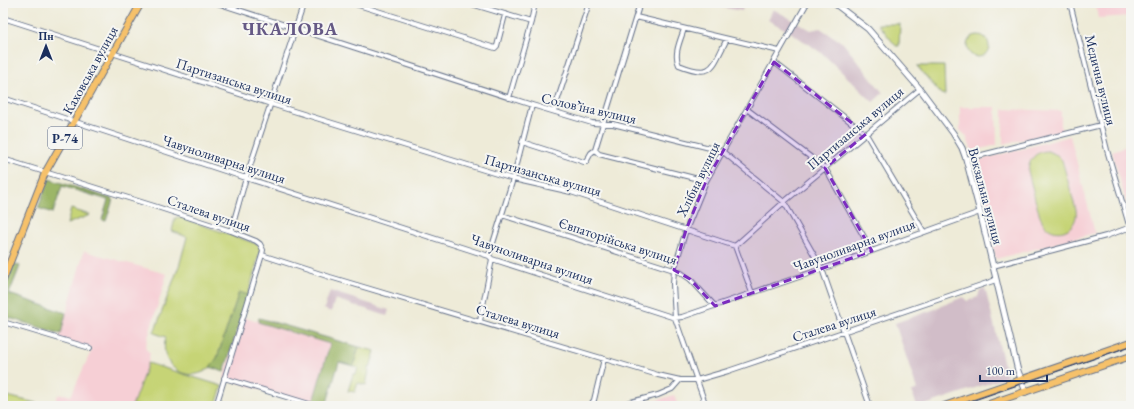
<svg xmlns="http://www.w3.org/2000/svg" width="1134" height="409" font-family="'EB Garamond',serif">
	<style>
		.built { fill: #f6cfd5 }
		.industrial { fill: #d1bdc8 }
		.green { fill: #c6d476; stroke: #70826a }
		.forest { fill: #9cb667; stroke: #5c7262 }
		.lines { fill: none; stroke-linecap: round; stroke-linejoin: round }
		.minor-casing { stroke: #657189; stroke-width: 6 }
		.tertiary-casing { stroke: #657189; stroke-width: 7 }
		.primary-casing { stroke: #657189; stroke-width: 8 }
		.minor { stroke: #fff; stroke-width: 4 }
		.tertiary { stroke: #fff; stroke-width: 5 }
		.primary { stroke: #f6c16b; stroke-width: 6 }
		.tram { stroke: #1b2f5e; stroke-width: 1 }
		.marked { fill: #7b2cbf; fill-opacity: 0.2; stroke: #7b2cbf; stroke-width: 3; stroke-dasharray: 8 5; stroke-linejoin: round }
		.labels { text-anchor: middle; stroke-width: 4; stroke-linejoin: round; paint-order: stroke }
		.shield { fill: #f6f6f2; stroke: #5d6b8a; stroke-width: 1 }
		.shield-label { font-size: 13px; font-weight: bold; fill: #1b2f5e }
		.street-label { font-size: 14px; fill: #1b2f5e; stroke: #f6f6f2 }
		.district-label { font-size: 18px; font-weight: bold; letter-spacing: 1px; fill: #655985; stroke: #f6f6f2 }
	</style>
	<rect width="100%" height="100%" fill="#f6f6f2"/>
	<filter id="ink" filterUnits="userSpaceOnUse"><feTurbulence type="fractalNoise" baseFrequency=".025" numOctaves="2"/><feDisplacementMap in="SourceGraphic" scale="8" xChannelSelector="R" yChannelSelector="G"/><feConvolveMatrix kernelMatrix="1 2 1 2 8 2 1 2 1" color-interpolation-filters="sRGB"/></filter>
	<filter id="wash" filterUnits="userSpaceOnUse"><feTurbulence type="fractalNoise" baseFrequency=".012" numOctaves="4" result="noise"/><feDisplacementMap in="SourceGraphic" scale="16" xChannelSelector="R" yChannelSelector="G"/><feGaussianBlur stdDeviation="0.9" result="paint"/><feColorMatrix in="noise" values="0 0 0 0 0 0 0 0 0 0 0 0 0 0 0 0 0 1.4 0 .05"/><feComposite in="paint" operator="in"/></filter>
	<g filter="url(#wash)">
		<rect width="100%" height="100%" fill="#eeebd8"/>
		<path class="built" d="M 1095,3 L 1131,3 L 1131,16 L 1098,18 Z
			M 960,107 L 996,107 L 997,145 L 972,151 L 966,136 L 960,130 Z
			M 1003,109 L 1061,111 L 1061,131 L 1003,144 Z
			M 1070,136 L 1095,233 L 996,259 L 973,162 Z
			M 1131,145 L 1131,220 L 1112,151 Z
			M 84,251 L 167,274 L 145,348 L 150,353 L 148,363 L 132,406 L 53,406 L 58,395 L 65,394 L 71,396 L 92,349 L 59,339 Z
			M 243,317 L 330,344 L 312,405 L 224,378 Z
			M 674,395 L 678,406 L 639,406 Z"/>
		<path class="industrial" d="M 720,3 L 744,3 L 742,11 L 720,7 Z
			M 773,9 L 811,30 L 820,28 L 843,43 L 883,93 L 873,102 L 823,54 L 790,32 L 768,20 Z
			M 985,288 L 1007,377 L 922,406 L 917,406 L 912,392 L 917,389 L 895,323 L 941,307 L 941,306 L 963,297 L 967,301 L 978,297 L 980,290 Z
			M 330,291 L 389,310 L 387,316 L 335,299 L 331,312 L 324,309 Z"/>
		<path class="green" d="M 878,24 L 900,24 L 899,46 L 896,46 Z
			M967 46a11 11 0 1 1 22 0a11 11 0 1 1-22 0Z
			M 917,66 L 944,66 L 945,95 L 941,94 Z
			M 1048,151 L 1057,155 L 1062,160 L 1076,210 C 1077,217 1075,224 1068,229 C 1060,234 1049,232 1044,224 C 1038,216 1031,182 1028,171 C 1029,159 1036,151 1048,151 Z
			M 71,209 L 90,215 L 67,224 Z
			M 179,217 L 257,244 L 261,248 L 248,295 L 239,292 L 216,361 C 196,389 156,370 166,337 L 154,333 L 180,263 L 187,237 L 172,231 L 175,218 Z
			M 359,347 L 375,351 L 370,368 L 368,367 L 368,370 L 369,371 L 366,385 L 358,383 L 355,392 L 348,391 L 353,374 L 356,374 L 358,368 L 353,366 Z
			M 148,363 L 222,386 L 216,406 L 132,406 Z
			M 3,395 L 48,406 L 3,406 Z"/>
		<path class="forest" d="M 49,179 L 113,199 L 106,221 L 102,220 L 108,200 L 62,186 L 53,213 L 38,208 Z
			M 14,264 L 20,266 L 9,294 L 66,313 L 61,334 L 3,316 L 3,293 Z
			M 239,292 L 248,295 L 224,372 L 210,367 L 217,358 Z
			M 259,318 L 359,347 L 353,366 L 339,362 L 326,406 L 312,405 L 330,344 L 258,322 Z"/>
	</g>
	<g filter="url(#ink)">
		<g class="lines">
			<defs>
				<path id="minor" d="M 217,3 L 532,105 L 592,123 L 613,124 L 722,151 L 784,202 L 822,269 L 870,406
					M 352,3 L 495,48 L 497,46 L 505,15
					M 468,3 L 531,22 L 535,3
					M 1070,3 L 1107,150 L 1131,232
					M 636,17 L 779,51
					M 3,18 L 271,104 L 513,179 L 571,192 L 735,246 L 784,202 L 920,89
					M 684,29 C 681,39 673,54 679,65 C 714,79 712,67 727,39
					M 774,62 L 866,134 L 924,232
					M 3,98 L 246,178 L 489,256 L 492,259 L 675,318 L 682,317 L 822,269 L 980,212
					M 509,98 L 531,22
					M 748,110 L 825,168 L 872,251
					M 554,111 L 589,3
					M 522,142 L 584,162 L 586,162 L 591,153 L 595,150 L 599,154 L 706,181
					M 595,150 L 640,3
					M 3,159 L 154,206 L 231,231 L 256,241 L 260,244 L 263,250 L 262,255 L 330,277 L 658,375 L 680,380 L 697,380 L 728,371 L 996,280
					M 966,159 L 1101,125
					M 502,215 L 680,272 L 690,279 L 715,306
					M 231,231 L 246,178 L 304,3
					M 735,246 L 752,293
					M 489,256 L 513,179 L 532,105
					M 993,266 L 1106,236 L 1131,227
					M 480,321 L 492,259
					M 3,322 L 90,348
					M 224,378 L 316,406
					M 216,406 L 262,255
					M 590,406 L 594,400 L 604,359
					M 615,406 L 658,395 L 672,389 L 680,380
					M 706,406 L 675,318 L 673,284 L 674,270 L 686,230 L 706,181 L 807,3"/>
				<path id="tertiary" d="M 834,3 L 868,29 L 920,89 L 953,133 L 962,148 L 966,159 L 980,212 L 1018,371 L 1026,392"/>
				<path id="primary" d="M 3,280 L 45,173 L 141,3
					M 944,406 L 1131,342
					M 983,406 L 1131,356"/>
			</defs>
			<use href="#minor" class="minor-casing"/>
			<use href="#tertiary" class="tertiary-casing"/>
			<use href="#primary" class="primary-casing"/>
			<use href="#minor" class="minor"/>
			<use href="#tertiary" class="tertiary"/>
			<use href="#primary" class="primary"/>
			<path class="tram" d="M 957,406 L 1131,346"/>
		</g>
	</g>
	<path class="marked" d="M 774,62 L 866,134 L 825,168 L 872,251 L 715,306 L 690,279 L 674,270 L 686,230 L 706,181 Z"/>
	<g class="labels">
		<rect class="shield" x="48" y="127" width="34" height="22" rx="3"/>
		<g class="shield-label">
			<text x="65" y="143">Р-74</text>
		</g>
		<g class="street-label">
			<text transform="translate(90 70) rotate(-61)" y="5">Каховська вулиця</text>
			<text transform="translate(1101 80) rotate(76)" y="5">Медична вулиця</text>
			<text transform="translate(234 81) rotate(18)" y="5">Партизанська вулиця</text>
			<text transform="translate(589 108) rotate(13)" y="5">Соловʼїна вулиця</text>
			<text transform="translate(855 128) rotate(-40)" y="5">Партизанська вулиця</text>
			<text transform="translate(224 159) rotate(18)" y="5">Чавуноливарна вулиця</text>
			<text transform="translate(543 175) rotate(16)" y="5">Партизанська вулиця</text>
			<text transform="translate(698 179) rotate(-64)" y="5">Хлібна вулиця</text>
			<text transform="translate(986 196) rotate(75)" y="5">Вокзальна вулиця</text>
			<text transform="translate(209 213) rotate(19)" y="5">Сталева вулиця</text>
			<text transform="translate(618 241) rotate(18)" y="5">Євпаторійська вулиця</text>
			<text transform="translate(854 245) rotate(-20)" y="5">Чавуноливарна вулиця</text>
			<text transform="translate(532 259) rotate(19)" y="5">Чавуноливарна вулиця</text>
			<text transform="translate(518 321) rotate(17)" y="5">Сталева вулиця</text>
			<text transform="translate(834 324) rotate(-18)" y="5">Сталева вулиця</text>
		</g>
		<g class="district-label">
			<text x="290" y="35">ЧКАЛОВА</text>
		</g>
	</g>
	<rect width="1134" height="409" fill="none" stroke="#f6f6f2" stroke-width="16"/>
	<g transform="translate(46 46)" stroke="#f6f6f2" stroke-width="3" paint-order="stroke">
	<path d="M0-3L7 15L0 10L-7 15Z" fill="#1b2f5e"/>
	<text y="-6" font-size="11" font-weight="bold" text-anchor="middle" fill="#1b2f5e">Пн</text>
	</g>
	<path d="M980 375v6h67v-6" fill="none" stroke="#1b2f5e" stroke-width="2"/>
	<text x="986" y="375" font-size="12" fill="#1b2f5e" stroke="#f6f6f2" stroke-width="3" paint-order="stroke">100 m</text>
</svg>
